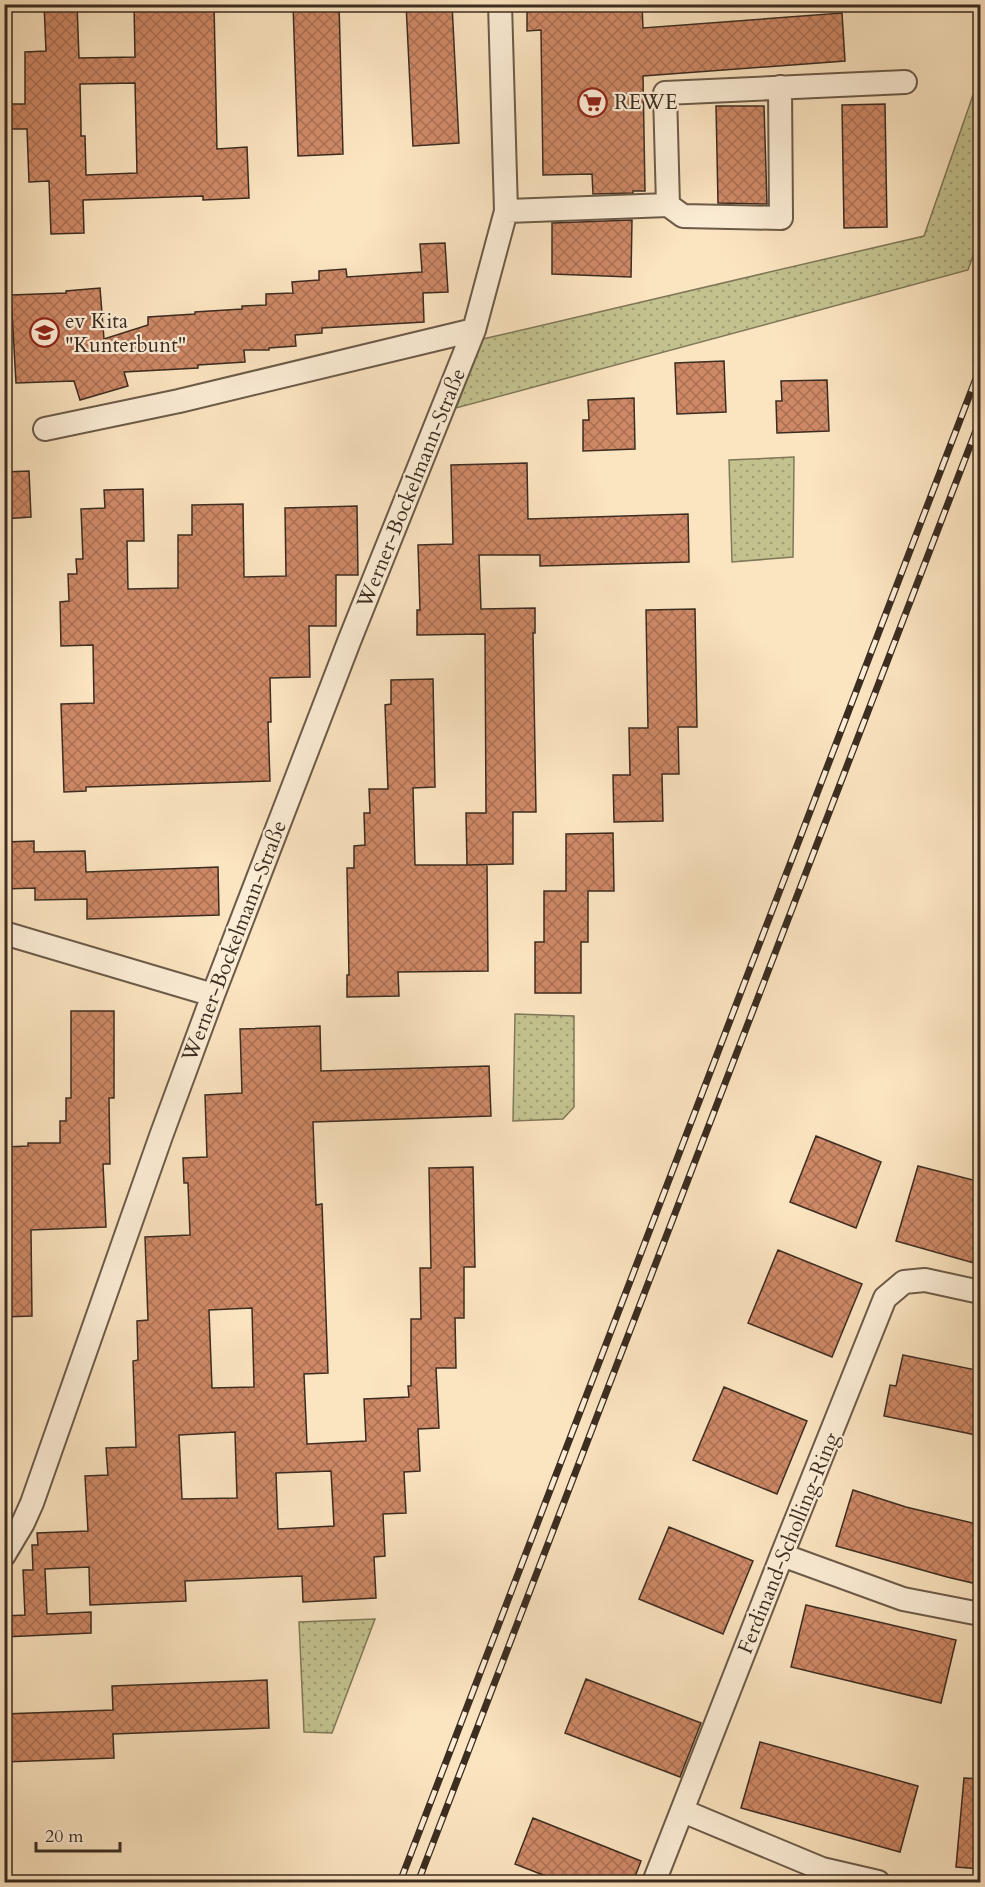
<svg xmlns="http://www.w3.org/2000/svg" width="985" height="1887" font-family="Cardo,serif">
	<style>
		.park { fill: url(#park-dots); stroke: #807858; stroke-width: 1.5 }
		.building { fill: url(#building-cross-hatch); stroke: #3c2d21; stroke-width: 1.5; fill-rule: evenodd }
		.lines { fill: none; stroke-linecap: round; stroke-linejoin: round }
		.minor-casing { stroke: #6c5b49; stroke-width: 26 }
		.minor { stroke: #fcedd6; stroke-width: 22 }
		.rail-casing { stroke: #3c2d21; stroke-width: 7 }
		.rail { stroke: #fcedd6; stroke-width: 4.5; stroke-dasharray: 14; stroke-linecap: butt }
		.labels { text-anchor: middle; stroke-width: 4.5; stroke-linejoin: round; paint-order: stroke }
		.poi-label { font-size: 21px; fill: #3c2d21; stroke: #fcedd6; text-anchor: start }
		.street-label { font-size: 21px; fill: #3c2d21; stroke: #fcedd6 }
	</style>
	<defs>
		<pattern id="park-dots" width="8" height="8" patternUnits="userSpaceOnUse" patternTransform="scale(1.5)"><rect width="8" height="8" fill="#c3c28f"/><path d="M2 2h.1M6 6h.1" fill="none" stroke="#a09e74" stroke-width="1.8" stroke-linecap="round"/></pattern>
		<pattern id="building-cross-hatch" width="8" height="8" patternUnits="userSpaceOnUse" patternTransform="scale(1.5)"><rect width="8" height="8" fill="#cf8967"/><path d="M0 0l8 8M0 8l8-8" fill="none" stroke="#a97054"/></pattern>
	</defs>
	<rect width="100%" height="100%" fill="#fbe4c0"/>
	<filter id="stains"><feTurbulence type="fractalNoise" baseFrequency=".00333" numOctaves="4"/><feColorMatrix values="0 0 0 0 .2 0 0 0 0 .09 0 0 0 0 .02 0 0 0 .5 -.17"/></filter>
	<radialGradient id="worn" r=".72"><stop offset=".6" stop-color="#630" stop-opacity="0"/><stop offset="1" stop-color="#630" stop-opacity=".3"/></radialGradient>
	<path class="park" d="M 980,75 L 980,236 L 968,270 L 456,408 L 483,339 L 924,236 Z
		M 794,457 L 793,557 L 732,562 L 729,460 Z
		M 515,1014 L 574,1016 L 574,1107 L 563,1119 L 513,1121 Z
		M 375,1619 L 332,1733 L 304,1732 L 299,1622 Z"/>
	<path class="building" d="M 44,4 L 77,4 L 79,58 L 135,57 L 134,4 L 214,4 L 217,149 L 247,147 L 249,198 L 203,200 L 203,196 L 83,200 L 84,233 L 51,234 L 49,181 L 29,182 L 27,129 L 4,129 L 4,104 L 25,104 L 25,52 L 46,51 ZM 135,83 L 137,173 L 86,175 L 85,136 L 81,136 L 81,127 L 80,84 Z
		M 293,4 L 339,4 L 343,154 L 298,156 Z
		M 406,4 L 452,4 L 459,143 L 413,146 Z
		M 527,4 L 642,4 L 643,28 L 842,13 L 845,61 L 643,76 L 645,191 L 633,191 L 633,193 L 593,194 L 592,174 L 543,175 L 541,30 L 527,31 Z
		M 885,104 L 887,227 L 844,228 L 842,105 Z
		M 716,106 L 764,106 L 767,204 L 718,203 Z
		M 632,220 L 631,277 L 552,274 L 552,223 Z
		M 445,243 L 448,292 L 423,293 L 424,322 L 322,328 L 322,333 L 295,335 L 296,346 L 269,348 L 269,350 L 244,350 L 245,362 L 198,365 L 198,368 L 124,372 L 128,386 L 80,400 L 74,381 L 16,383 L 11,295 L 66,293 L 66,291 L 100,288 L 104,339 L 148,325 L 148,317 L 195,314 L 195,312 L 242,309 L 242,306 L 266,305 L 266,294 L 293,293 L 292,282 L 319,280 L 319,271 L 346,269 L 347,277 L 422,272 L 420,244 Z
		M 724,361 L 726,412 L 677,414 L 675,363 Z
		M 827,380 L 829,431 L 777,433 L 776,401 L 782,401 L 781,381 Z
		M 634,398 L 635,449 L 583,451 L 583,420 L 589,420 L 588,400 Z
		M 527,463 L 528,519 L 688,514 L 689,562 L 540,566 L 540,555 L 479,555 L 481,609 L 535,608 L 535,633 L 533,633 L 536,812 L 513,812 L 513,864 L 467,865 L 466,813 L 486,813 L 485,634 L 417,635 L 417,610 L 420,610 L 418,545 L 453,544 L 451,465 Z
		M 29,471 L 31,517 L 4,519 L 4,472 Z
		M 143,489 L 144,541 L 127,541 L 128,589 L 178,588 L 178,535 L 192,535 L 192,505 L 243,504 L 244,577 L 286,576 L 285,508 L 357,506 L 358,575 L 336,575 L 336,626 L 309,626 L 310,677 L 270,678 L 271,722 L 268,722 L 270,781 L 86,787 L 86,791 L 64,792 L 61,704 L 94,703 L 93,645 L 61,646 L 60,602 L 69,601 L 68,574 L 77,574 L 76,559 L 83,559 L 81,509 L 105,508 L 104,490 Z
		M 695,609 L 697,727 L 678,727 L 679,774 L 662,774 L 663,821 L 614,822 L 613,775 L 630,775 L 629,728 L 648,728 L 646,610 Z
		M 433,679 L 435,787 L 413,788 L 415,865 L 487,865 L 488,971 L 398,972 L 399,996 L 347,997 L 347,975 L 349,975 L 347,868 L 354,868 L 354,846 L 365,845 L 364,813 L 370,813 L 369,789 L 388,789 L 385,705 L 391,704 L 391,680 Z
		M 613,833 L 614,891 L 588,891 L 588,942 L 581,942 L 581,993 L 535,993 L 535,942 L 544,942 L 544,891 L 566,891 L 566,834 Z
		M 34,841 L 34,852 L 85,851 L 86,872 L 218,867 L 219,915 L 87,919 L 87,899 L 35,900 L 35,888 L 4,889 L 4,842 Z
		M 71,1011 L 114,1011 L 114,1098 L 109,1098 L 110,1164 L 103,1164 L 106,1227 L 31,1230 L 32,1316 L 4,1317 L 4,1147 L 28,1146 L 28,1143 L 60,1143 L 60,1121 L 66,1121 L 66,1098 L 71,1098 Z
		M 320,1026 L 321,1071 L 489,1066 L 491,1116 L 313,1122 L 316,1205 L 322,1204 L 328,1373 L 304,1374 L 307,1444 L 366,1441 L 364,1399 L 409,1397 L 408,1386 L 411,1386 L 411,1319 L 421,1319 L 420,1268 L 431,1268 L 429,1168 L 473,1167 L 475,1267 L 464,1267 L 464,1318 L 455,1318 L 456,1368 L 436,1368 L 439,1428 L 418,1429 L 420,1471 L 404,1472 L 406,1513 L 383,1514 L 385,1556 L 374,1557 L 376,1598 L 303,1602 L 302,1576 L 185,1581 L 186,1601 L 90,1605 L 89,1567 L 45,1569 L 47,1614 L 91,1612 L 91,1633 L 4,1637 L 4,1616 L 25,1615 L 23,1570 L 33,1570 L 32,1545 L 38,1545 L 37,1533 L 88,1531 L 85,1476 L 108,1475 L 106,1448 L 136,1447 L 133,1361 L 138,1360 L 137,1321 L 148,1320 L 145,1237 L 190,1235 L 188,1183 L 184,1183 L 183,1158 L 207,1157 L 205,1095 L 242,1093 L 240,1029 ZM 252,1308 L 254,1387 L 212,1388 L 209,1310 ZM 235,1432 L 237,1498 L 182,1499 L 179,1435 ZM 331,1471 L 334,1526 L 278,1529 L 276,1473 Z
		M 816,1136 L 881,1162 L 856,1228 L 790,1202 Z
		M 918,1166 L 981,1182 L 981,1265 L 896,1241 Z
		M 778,1250 L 862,1284 L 832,1357 L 748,1323 Z
		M 903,1355 L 981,1371 L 981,1436 L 884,1416 L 890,1385 L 896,1386 Z
		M 724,1387 L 807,1421 L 777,1494 L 693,1460 Z
		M 853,1490 L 906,1507 L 981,1525 L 981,1585 L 947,1577 L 836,1546 Z
		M 669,1527 L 753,1561 L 723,1634 L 639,1599 Z
		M 806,1605 L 956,1640 L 941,1703 L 791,1667 Z
		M 586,1679 L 701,1723 L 680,1777 L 565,1733 Z
		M 267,1680 L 269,1728 L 113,1734 L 114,1758 L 4,1762 L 4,1714 L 113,1710 L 112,1686 Z
		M 760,1742 L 918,1786 L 900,1852 L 741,1808 Z
		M 964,1778 L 981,1779 L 981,1869 L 956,1867 Z
		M 533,1818 L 641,1861 L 633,1882 L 561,1882 L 515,1864 Z"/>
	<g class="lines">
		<defs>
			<path id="minor" d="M 668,205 L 683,216 L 781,218 L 780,87
				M 506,211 L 668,205 L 665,93 L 905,82
				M 45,429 L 179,401 L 474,330
				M 4,933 L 213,995
				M 4,1555 L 23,1523 L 32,1503 L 161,1136 L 213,995 L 350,639 L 474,330 L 506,211 L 500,4
				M 782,1555 L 903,1599 L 980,1614
				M 683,1811 L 822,1869 L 878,1882
				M 654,1882 L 782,1555 L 885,1298 L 904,1282 L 925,1280 L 980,1292"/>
		</defs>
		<use href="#minor" class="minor-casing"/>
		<use href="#minor" class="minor"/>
		<defs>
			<path id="rail" d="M 400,1882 L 980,368
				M 418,1882 L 980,420"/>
		</defs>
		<use href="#rail" class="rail-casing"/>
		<use href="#rail" class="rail"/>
	</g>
	<defs>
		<symbol id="supermarket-ring" viewBox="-11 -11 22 22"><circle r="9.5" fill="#fcedd6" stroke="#8f2418" stroke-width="1.5"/><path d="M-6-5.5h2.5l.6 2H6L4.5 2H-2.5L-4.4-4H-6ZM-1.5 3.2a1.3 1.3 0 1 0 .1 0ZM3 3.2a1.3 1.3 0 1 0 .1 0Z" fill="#8f2418"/></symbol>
		<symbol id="school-ring" viewBox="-11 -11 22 22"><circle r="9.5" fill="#fcedd6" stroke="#8f2418" stroke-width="1.5"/><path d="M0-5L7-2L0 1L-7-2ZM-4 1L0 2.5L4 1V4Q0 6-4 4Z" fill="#8f2418"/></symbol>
	</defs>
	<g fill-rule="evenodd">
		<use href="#supermarket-ring" x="576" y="86" width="33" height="33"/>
		<use href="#school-ring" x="28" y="316" width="33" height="33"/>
	</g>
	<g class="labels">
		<g class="poi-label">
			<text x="614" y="109">REWE</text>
			<text x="65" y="328">ev Kita<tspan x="65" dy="24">"Kunterbunt"</tspan></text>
		</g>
		<g class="street-label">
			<text transform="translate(411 488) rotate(-68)" y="7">Werner-Bockelmann-Straße</text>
			<text transform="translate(234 941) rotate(-69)" y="7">Werner-Bockelmann-Straße</text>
			<text transform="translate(788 1543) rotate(-68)" y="7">Ferdinand-Scholling-Ring</text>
		</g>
	</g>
	<rect width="985" height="1887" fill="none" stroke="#fbe4c0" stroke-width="24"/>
	<rect x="6" y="6" width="973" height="1875" fill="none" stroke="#3c2d21" stroke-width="3"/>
	<rect x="12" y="12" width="961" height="1863" fill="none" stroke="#3c2d21" stroke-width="1.5"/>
	<path d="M36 1842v9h84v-9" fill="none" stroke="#3c2d21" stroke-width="3"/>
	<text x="45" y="1842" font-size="18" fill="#3c2d21" stroke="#fcedd6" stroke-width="4.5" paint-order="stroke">20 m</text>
	<rect width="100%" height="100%" filter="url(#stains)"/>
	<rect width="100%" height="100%" fill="url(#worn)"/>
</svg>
